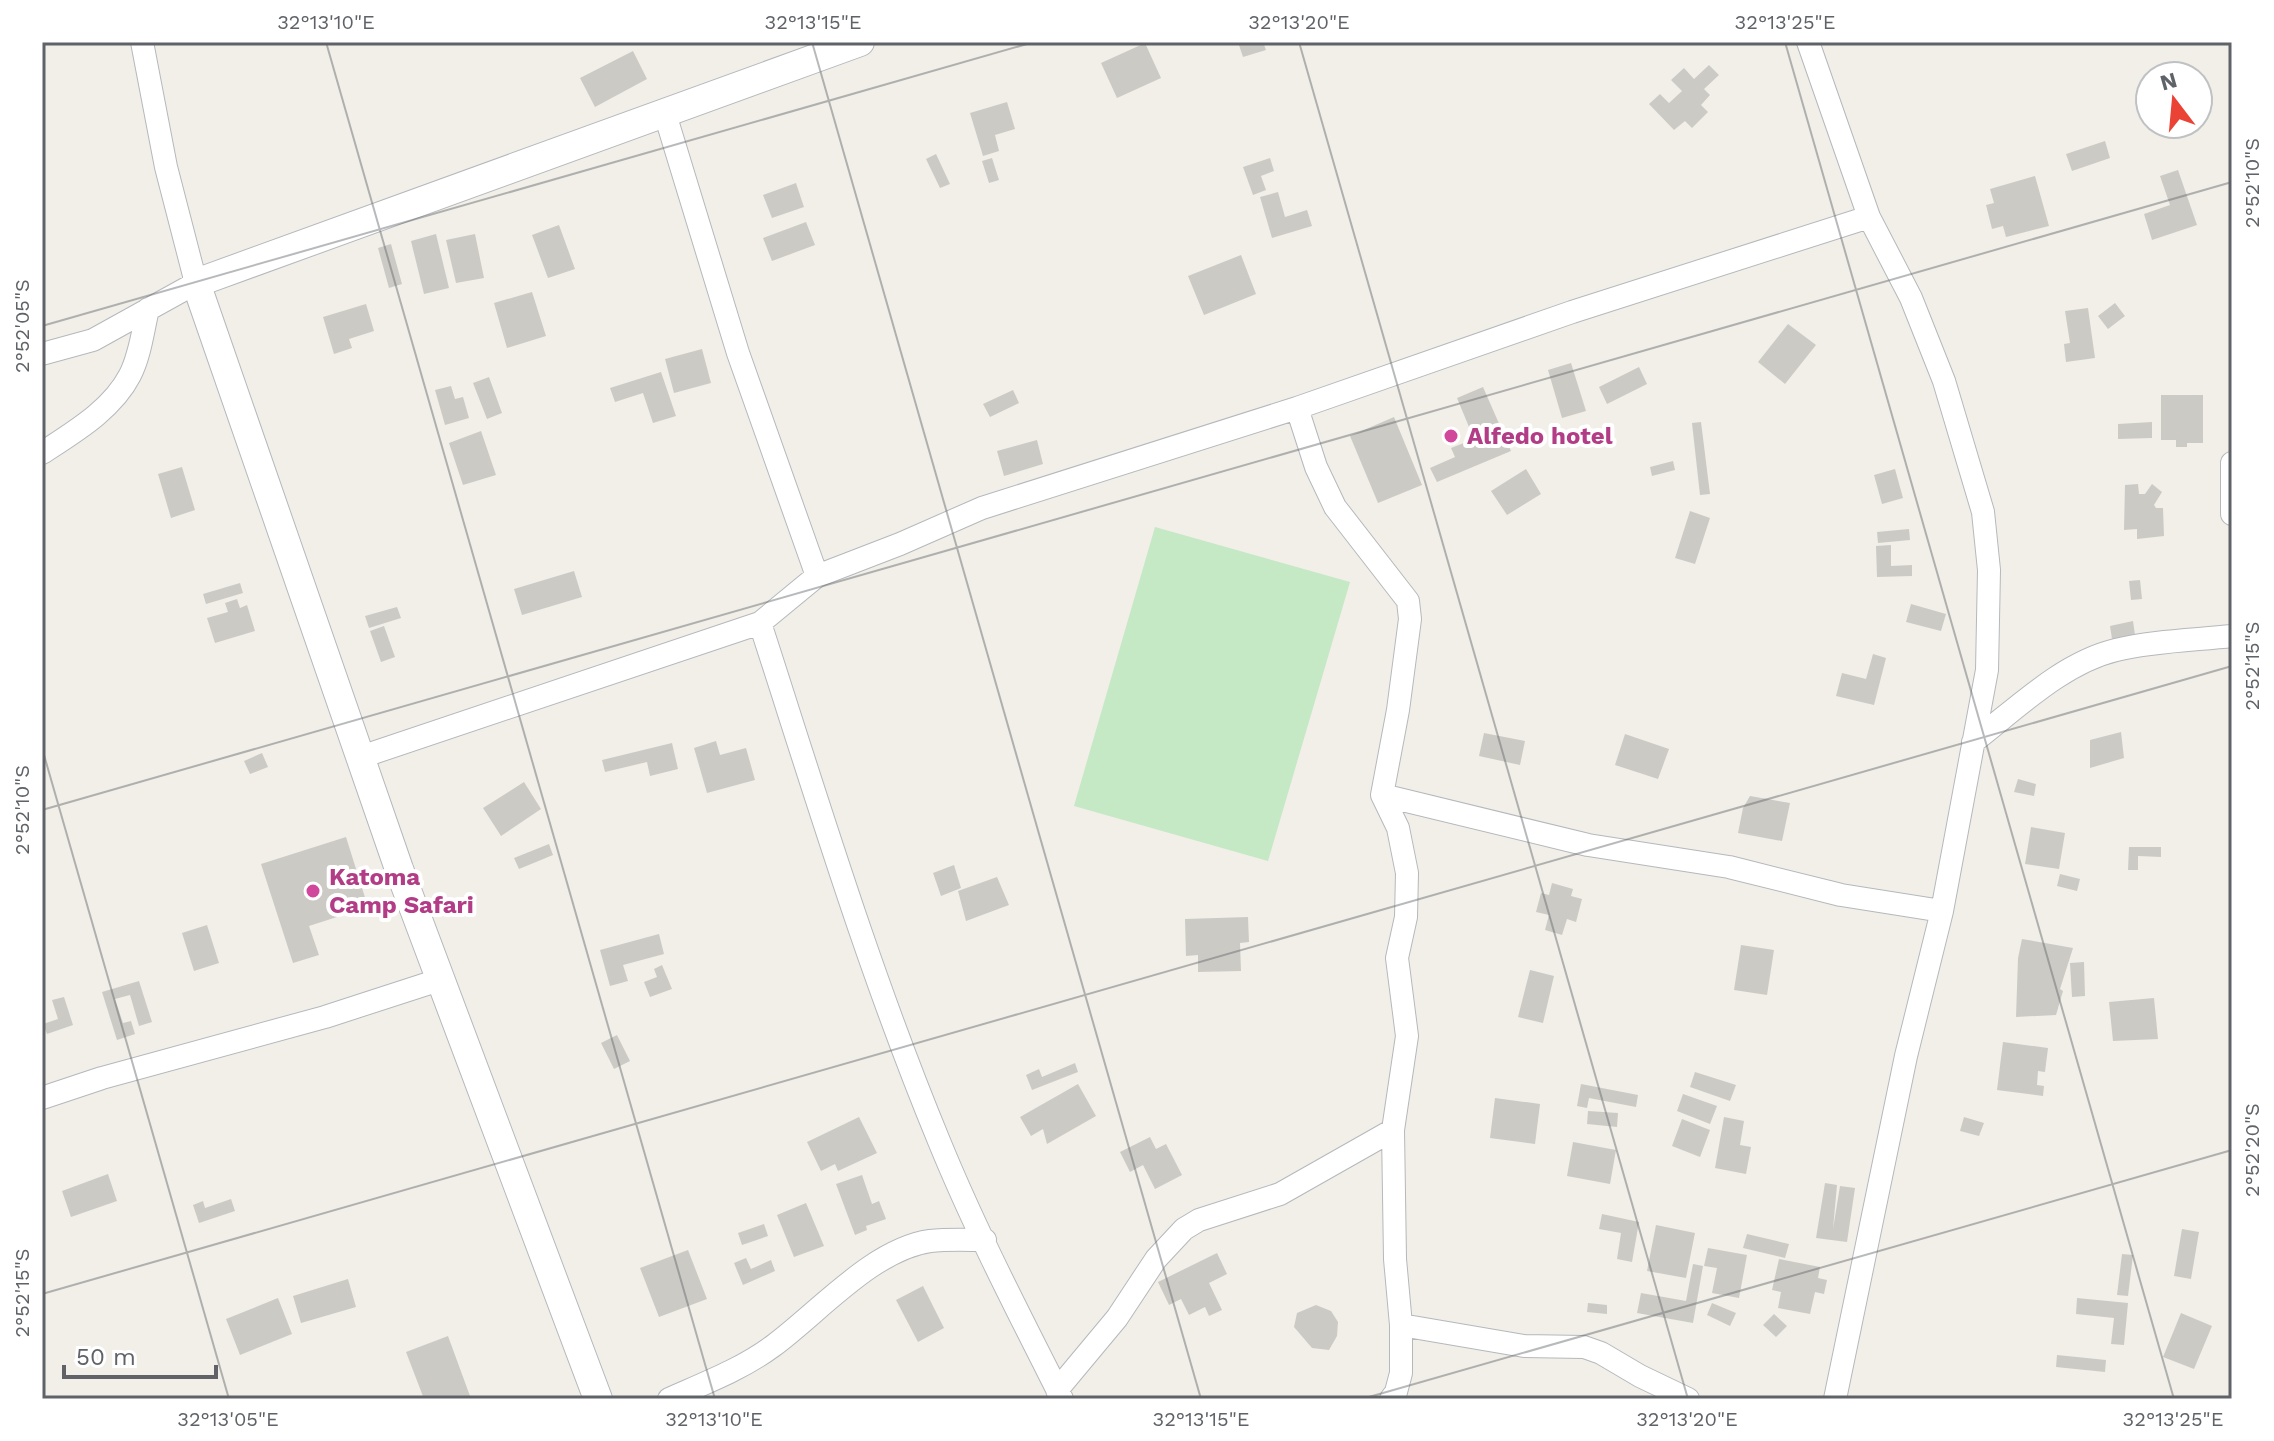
<svg xmlns="http://www.w3.org/2000/svg" width="2274" height="1441" font-family="'Work Sans',sans-serif">
	<style>
		.grass { fill: #c5e8c5 }
		.building { fill: #cccac5 }
		.lines { fill: none; stroke-linecap: round; stroke-linejoin: round }
		.minor-casing { stroke: #b5b8bc; stroke-width: 24 }
		.tertiary-casing { stroke: #b5b8bc; stroke-width: 30 }
		.minor { stroke: #fff; stroke-width: 22 }
		.tertiary { stroke: #fff; stroke-width: 28 }
		.ticks { fill: none; stroke: #5f6368; stroke-width: 2; stroke-opacity: 0.45 }
		.hotel-dot { fill: #d1479c; stroke: #fff; stroke-width: 3 }
		.labels { text-anchor: middle; stroke-width: 8; stroke-linejoin: round; paint-order: stroke }
		.hotel-label { font-size: 24px; font-weight: bold; fill: #b23c85; stroke: #fff; text-anchor: start }
		.neatline { fill: none; stroke: #5f6368; stroke-width: 3 }
		.ticks-label { font-size: 20px; text-anchor: middle; fill: #5f6368 }
	</style>
	<rect width="100%" height="100%" fill="#f1efe8"/>
	<path class="grass" d="M 1155,527 L 1350,582 L 1268,861 L 1074,806 Z"/>
	<path class="building" d="M 1238,42 L 1263,42 L 1266,50 L 1243,57 Z
		M 1145,43 L 1161,78 L 1117,98 L 1101,63 Z
		M 633,51 L 647,79 L 595,107 L 580,78 Z
		M 1709,65 L 1719,75 L 1704,89 L 1710,95 L 1701,105 L 1708,112 L 1692,128 L 1685,121 L 1674,130 L 1649,104 L 1660,94 L 1669,103 L 1682,91 L 1671,80 L 1684,68 L 1694,79 Z
		M 1007,102 L 1015,129 L 995,135 L 999,151 L 983,156 L 970,113 Z
		M 2105,141 L 2110,158 L 2072,171 L 2066,154 Z
		M 936,154 L 950,184 L 940,188 L 926,159 Z
		M 992,158 L 999,180 L 989,183 L 982,161 Z
		M 1270,158 L 1274,171 L 1261,176 L 1266,190 L 1253,195 L 1243,167 Z
		M 2178,170 L 2197,225 L 2152,240 L 2144,214 L 2170,205 L 2160,176 Z
		M 2035,176 L 2049,226 L 2006,237 L 2003,226 L 1992,229 L 1986,205 L 1994,203 L 1990,189 Z
		M 796,183 L 804,207 L 772,218 L 763,195 Z
		M 1278,192 L 1285,217 L 1307,210 L 1312,226 L 1272,238 L 1260,197 Z
		M 806,222 L 815,245 L 772,261 L 763,238 Z
		M 559,225 L 575,269 L 548,278 L 532,235 Z
		M 436,234 L 449,288 L 424,294 L 411,241 Z
		M 475,234 L 484,278 L 456,283 L 446,240 Z
		M 391,244 L 402,284 L 389,288 L 378,248 Z
		M 1241,255 L 1256,294 L 1204,315 L 1188,276 Z
		M 532,292 L 546,336 L 507,348 L 494,303 Z
		M 2115,303 L 2125,316 L 2108,329 L 2098,316 Z
		M 366,304 L 374,331 L 349,339 L 352,348 L 334,354 L 323,317 Z
		M 2088,308 L 2095,358 L 2066,362 L 2064,344 L 2070,343 L 2065,311 Z
		M 1788,324 L 1816,345 L 1785,384 L 1758,362 Z
		M 702,349 L 711,383 L 674,393 L 665,359 Z
		M 1571,363 L 1586,411 L 1562,418 L 1548,370 Z
		M 1639,367 L 1647,384 L 1607,404 L 1599,387 Z
		M 661,372 L 676,416 L 653,423 L 643,393 L 615,402 L 610,388 Z
		M 489,377 L 502,413 L 487,419 L 473,383 Z
		M 451,386 L 455,399 L 463,397 L 469,418 L 445,425 L 435,390 Z
		M 1483,387 L 1511,451 L 1437,482 L 1430,468 L 1455,457 L 1451,448 L 1474,439 L 1457,398 Z
		M 1013,390 L 1019,403 L 990,417 L 983,404 Z
		M 2161,395 L 2203,395 L 2203,443 L 2187,443 L 2187,447 L 2176,447 L 2176,440 L 2161,440 Z
		M 1394,417 L 1422,485 L 1378,503 L 1350,436 Z
		M 1701,422 L 1710,494 L 1700,495 L 1692,423 Z
		M 2152,422 L 2152,438 L 2118,439 L 2118,424 Z
		M 481,431 L 496,475 L 463,485 L 449,443 Z
		M 1037,440 L 1043,464 L 1004,476 L 997,451 Z
		M 1673,461 L 1675,470 L 1652,476 L 1650,467 Z
		M 182,467 L 195,510 L 171,518 L 158,474 Z
		M 1526,469 L 1541,494 L 1507,515 L 1491,491 Z
		M 1895,469 L 1903,498 L 1882,504 L 1874,475 Z
		M 2138,484 L 2139,494 L 2145,494 L 2152,484 L 2162,492 L 2154,505 L 2156,508 L 2163,508 L 2164,536 L 2137,539 L 2137,529 L 2124,530 L 2125,485 Z
		M 1690,511 L 1710,518 L 1695,564 L 1675,558 Z
		M 1909,529 L 1910,540 L 1878,543 L 1877,532 Z
		M 1891,545 L 1891,566 L 1912,565 L 1912,576 L 1877,577 L 1876,546 Z
		M 574,571 L 582,597 L 522,615 L 514,589 Z
		M 2140,580 L 2142,599 L 2131,600 L 2129,581 Z
		M 240,583 L 243,593 L 206,604 L 203,594 Z
		M 237,599 L 240,608 L 247,605 L 255,631 L 215,643 L 207,618 L 228,612 L 225,603 Z
		M 1911,604 L 1946,614 L 1941,631 L 1906,622 Z
		M 397,607 L 401,618 L 369,628 L 365,616 Z
		M 2133,621 L 2135,635 L 2112,639 L 2110,626 Z
		M 384,626 L 395,657 L 381,662 L 370,631 Z
		M 1873,654 L 1886,658 L 1874,705 L 1836,696 L 1842,673 L 1866,679 Z
		M 2121,732 L 2124,758 L 2090,768 L 2090,740 Z
		M 1484,733 L 1525,741 L 1520,765 L 1479,756 Z
		M 1625,734 L 1669,749 L 1658,779 L 1615,765 Z
		M 716,741 L 720,755 L 746,748 L 755,780 L 707,793 L 694,748 Z
		M 672,743 L 678,769 L 650,776 L 647,762 L 605,772 L 602,760 Z
		M 262,753 L 268,767 L 250,774 L 244,761 Z
		M 2018,779 L 2036,784 L 2034,796 L 2014,792 Z
		M 524,782 L 541,809 L 501,836 L 483,808 Z
		M 1750,796 L 1790,803 L 1782,841 L 1738,833 L 1743,808 Z
		M 2031,827 L 2065,833 L 2059,869 L 2025,864 Z
		M 346,837 L 368,907 L 309,926 L 319,955 L 293,963 L 261,864 Z
		M 549,844 L 553,855 L 519,869 L 514,858 Z
		M 2129,847 L 2161,847 L 2161,857 L 2138,856 L 2138,870 L 2128,870 Z
		M 954,865 L 961,888 L 941,896 L 933,873 Z
		M 2060,874 L 2080,879 L 2077,891 L 2057,886 Z
		M 997,877 L 1009,905 L 966,921 L 958,891 Z
		M 1552,883 L 1573,889 L 1571,896 L 1582,899 L 1576,922 L 1567,919 L 1562,935 L 1545,930 L 1549,915 L 1536,912 L 1541,893 L 1549,895 Z
		M 1248,917 L 1249,942 L 1240,943 L 1241,971 L 1198,972 L 1198,955 L 1186,956 L 1185,919 Z
		M 207,925 L 219,963 L 194,971 L 182,933 Z
		M 659,934 L 664,954 L 623,965 L 628,981 L 610,986 L 600,950 Z
		M 2022,939 L 2073,948 L 2060,989 L 2063,991 L 2056,1015 L 2016,1017 L 2018,958 Z
		M 1741,945 L 1774,950 L 1767,995 L 1734,990 Z
		M 2084,962 L 2085,996 L 2072,997 L 2070,963 Z
		M 662,965 L 672,989 L 650,997 L 644,982 L 657,977 L 654,969 Z
		M 1530,970 L 1554,976 L 1543,1023 L 1518,1017 Z
		M 139,981 L 152,1022 L 139,1026 L 130,995 L 115,999 L 123,1023 L 131,1021 L 135,1034 L 117,1040 L 102,992 Z
		M 64,997 L 73,1025 L 47,1034 L 43,1024 L 58,1019 L 52,1000 Z
		M 2154,998 L 2158,1039 L 2113,1041 L 2109,1002 Z
		M 617,1035 L 630,1061 L 614,1069 L 601,1043 Z
		M 2003,1042 L 2048,1048 L 2045,1072 L 2038,1071 L 2037,1085 L 2044,1086 L 2043,1096 L 1997,1090 Z
		M 1075,1063 L 1078,1072 L 1032,1090 L 1026,1075 L 1039,1069 L 1042,1077 Z
		M 1695,1072 L 1736,1085 L 1730,1101 L 1690,1087 Z
		M 1078,1084 L 1096,1116 L 1047,1144 L 1043,1129 L 1031,1136 L 1020,1117 Z
		M 1581,1084 L 1638,1095 L 1636,1107 L 1589,1098 L 1587,1108 L 1577,1106 Z
		M 1683,1094 L 1717,1106 L 1710,1124 L 1677,1111 Z
		M 1495,1098 L 1540,1104 L 1535,1144 L 1490,1138 Z
		M 1588,1111 L 1618,1113 L 1617,1127 L 1587,1124 Z
		M 859,1117 L 877,1153 L 838,1171 L 835,1164 L 821,1171 L 807,1142 Z
		M 1724,1117 L 1744,1121 L 1740,1145 L 1751,1147 L 1746,1174 L 1715,1168 Z
		M 1964,1117 L 1984,1123 L 1979,1136 L 1960,1131 Z
		M 1682,1119 L 1710,1130 L 1700,1157 L 1672,1146 Z
		M 1150,1137 L 1156,1149 L 1166,1144 L 1182,1175 L 1155,1189 L 1143,1165 L 1130,1172 L 1120,1152 Z
		M 1573,1142 L 1616,1150 L 1610,1184 L 1567,1176 Z
		M 108,1174 L 117,1201 L 71,1217 L 62,1191 Z
		M 862,1175 L 872,1204 L 879,1201 L 886,1219 L 866,1226 L 867,1230 L 855,1235 L 836,1184 Z
		M 1825,1183 L 1837,1185 L 1833,1229 L 1840,1186 L 1855,1188 L 1847,1242 L 1816,1238 Z
		M 231,1199 L 235,1211 L 199,1223 L 193,1205 L 203,1201 L 205,1208 Z
		M 806,1203 L 824,1246 L 794,1257 L 777,1215 Z
		M 1602,1214 L 1639,1222 L 1632,1262 L 1617,1259 L 1621,1233 L 1599,1229 Z
		M 764,1224 L 768,1236 L 742,1245 L 738,1233 Z
		M 1656,1225 L 1695,1233 L 1686,1278 L 1647,1271 Z
		M 2182,1229 L 2199,1232 L 2191,1279 L 2174,1276 Z
		M 1747,1234 L 1789,1244 L 1785,1258 L 1743,1248 Z
		M 1708,1248 L 1747,1255 L 1739,1298 L 1712,1293 L 1717,1268 L 1704,1266 Z
		M 688,1250 L 707,1299 L 659,1317 L 640,1268 Z
		M 1217,1253 L 1227,1274 L 1209,1283 L 1222,1310 L 1209,1316 L 1205,1307 L 1189,1315 L 1181,1299 L 1169,1305 L 1158,1282 Z
		M 2122,1254 L 2133,1255 L 2128,1296 L 2117,1295 Z
		M 746,1258 L 751,1269 L 771,1260 L 775,1271 L 743,1285 L 734,1263 Z
		M 1779,1259 L 1820,1267 L 1818,1278 L 1827,1280 L 1824,1294 L 1815,1292 L 1810,1314 L 1778,1308 L 1781,1292 L 1772,1290 Z
		M 1693,1264 L 1703,1266 L 1693,1323 L 1637,1313 L 1641,1293 L 1686,1301 Z
		M 348,1279 L 356,1307 L 301,1323 L 293,1296 Z
		M 923,1286 L 944,1328 L 918,1342 L 896,1300 Z
		M 278,1298 L 292,1334 L 240,1355 L 226,1319 Z
		M 2077,1298 L 2128,1303 L 2124,1345 L 2111,1344 L 2114,1318 L 2076,1314 Z
		M 1588,1303 L 1607,1305 L 1607,1314 L 1587,1312 Z
		M 1712,1303 L 1736,1313 L 1730,1326 L 1707,1315 Z
		M 1316,1305 L 1331,1311 L 1338,1322 L 1337,1336 L 1329,1350 L 1312,1348 L 1294,1327 L 1297,1313 Z
		M 2181,1313 L 2212,1326 L 2194,1369 L 2163,1357 Z
		M 1774,1314 L 1787,1326 L 1776,1337 L 1763,1325 Z
		M 448,1336 L 470,1396 L 462,1399 L 424,1399 L 406,1352 Z
		M 2057,1355 L 2106,1360 L 2105,1372 L 2056,1367 Z"/>
	<g class="lines">
		<defs>
			<path id="minor" d="M 1808,42 L 1869,217 L 1911,298 L 1944,381 L 1983,512 L 1989,570 L 1987,670 L 1942,911 L 1906,1056 L 1835,1399
				M 665,114 L 738,353 L 817,576
				M 42,354 L 93,340 L 196,283 L 166,167 L 142,42
				M 1297,408 L 1316,467 L 1335,507 L 1408,601 L 1410,619 L 1398,710 L 1382,795 L 1588,845 L 1729,867 L 1841,895 L 1942,911
				M 42,453 C 74,432 112,410 130,375 C 140,356 143,330 148,309
				M 2232,463 L 2232,514
				M 760,623 C 816,796 869,972 939,1141 C 975,1229 1019,1314 1062,1399
				M 1973,742 C 2016,709 2062,663 2116,650 C 2152,641 2195,640 2232,636
				M 361,757 L 760,623 L 817,576 L 900,544 L 982,508 L 1297,408 L 1572,312 L 1869,217
				M 1382,795 L 1398,828 L 1407,873 L 1406,917 L 1397,958 L 1407,1036 L 1393,1130 L 1395,1259 L 1401,1325 L 1401,1373 L 1396,1392 L 1391,1399
				M 42,1098 L 102,1078 L 325,1017 L 439,980
				M 1401,1325 L 1524,1346 L 1584,1347 L 1601,1353 L 1640,1376 L 1688,1399
				M 1057,1390 L 1117,1318 L 1156,1259 L 1184,1229 L 1199,1220 L 1280,1194 L 1393,1130
				M 669,1399 C 705,1383 742,1369 773,1346 C 818,1313 873,1249 930,1241 C 948,1239 967,1240 985,1240"/>
			<path id="tertiary" d="M 598,1399 L 399,869 L 196,283 L 860,42"/>
		</defs>
		<use href="#minor" class="minor-casing"/>
		<use href="#tertiary" class="tertiary-casing"/>
		<use href="#minor" class="minor"/>
		<use href="#tertiary" class="tertiary"/>
	</g>
	<path class="ticks" d="M 326,42 L 715,1399M 812,42 L 1201,1399M 1299,42 L 1688,1399M 1785,42 L 2174,1399M 42,326 L 1034,42M 42,748 L 229,1399M 42,810 L 2232,182M 42,1294 L 2232,666M 1362,1399 L 2232,1150"/>
	<g class="hotel-dot">
		<circle cx="1451" cy="436" r="8"/>
		<circle cx="313" cy="891" r="8"/>
	</g>
	<g class="labels">
		<g class="hotel-label">
			<text x="1467" y="444">Alfedo hotel</text>
			<text x="329" y="885">Katoma<tspan x="329" dy="28">Camp Safari</tspan></text>
		</g>
	</g>
	<rect width="2274" height="1441" fill="none" stroke="#ffffff" stroke-width="88"/>
	<g transform="translate(2174 100) rotate(344)"><circle r="38" fill="#ffffff" stroke="#bfc1c3" stroke-width="2"/>
	<path d="M0-6L14 30L0 20L-14 30Z" fill="#ea4335"/>
	<text y="-12" font-size="22" font-weight="bold" text-anchor="middle" fill="#5f6368">N</text>
	</g>
	<path d="M64 1365v12h152v-12" fill="none" stroke="#5f6368" stroke-width="4"/>
	<text x="76" y="1365" font-size="24" fill="#5f6368" stroke="#ffffff" stroke-width="6" paint-order="stroke">50 m</text>
	<rect x="44" y="44" width="2186" height="1353" class="neatline"/>
	<g class="ticks-label">
		<text x="326" y="29">32°13'10"E</text>
		<text x="813" y="29">32°13'15"E</text>
		<text x="1299" y="29">32°13'20"E</text>
		<text x="1785" y="29">32°13'25"E</text>
		<text transform="translate(2252 183) rotate(-90)" y="7">2°52'10"S</text>
		<text transform="translate(22 326) rotate(-90)" y="7">2°52'05"S</text>
		<text transform="translate(2252 666) rotate(-90)" y="7">2°52'15"S</text>
		<text transform="translate(22 810) rotate(-90)" y="7">2°52'10"S</text>
		<text transform="translate(2252 1150) rotate(-90)" y="7">2°52'20"S</text>
		<text transform="translate(22 1293) rotate(-90)" y="7">2°52'15"S</text>
		<text x="228" y="1426">32°13'05"E</text>
		<text x="714" y="1426">32°13'10"E</text>
		<text x="1201" y="1426">32°13'15"E</text>
		<text x="1687" y="1426">32°13'20"E</text>
		<text x="2173" y="1426">32°13'25"E</text>
	</g>
</svg>
